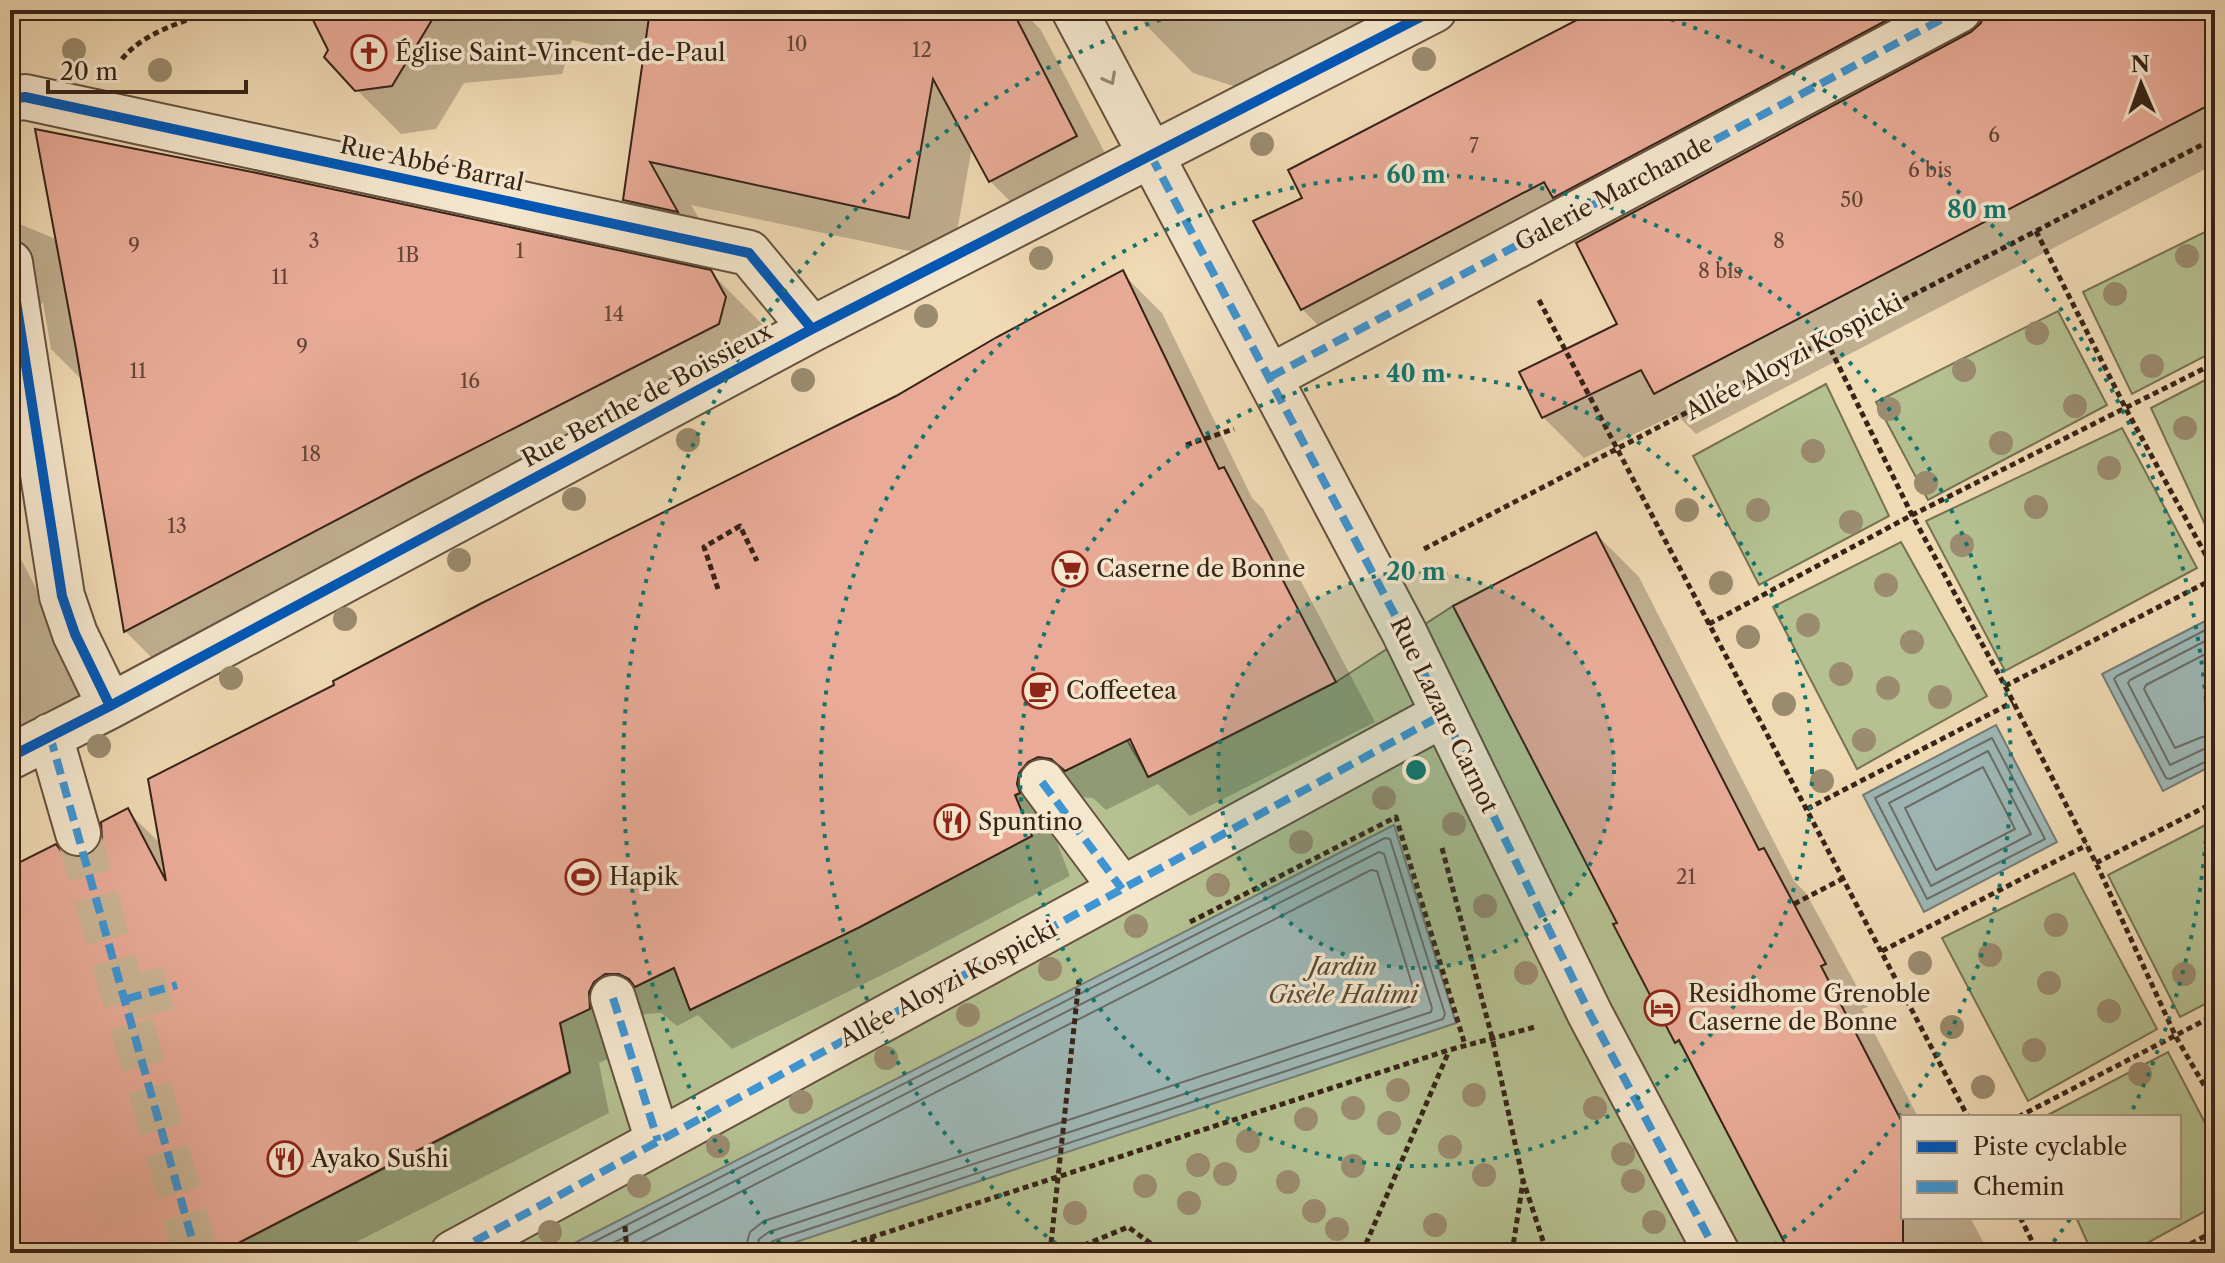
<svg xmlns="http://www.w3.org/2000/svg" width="2225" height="1263" font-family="'Libre Caslon Text',serif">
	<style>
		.green { fill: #b5c191; stroke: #767254; stroke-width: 2 }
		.water { fill: #9eb8b7; stroke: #757c77; stroke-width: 2 }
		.shadow { fill: #0003 }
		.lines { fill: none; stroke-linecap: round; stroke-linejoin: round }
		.shore { stroke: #6a6e68; stroke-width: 2 }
		.building { fill: #e9ab97; stroke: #372318; stroke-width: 2 }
		.minor-tunnel { stroke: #cbb595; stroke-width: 44; stroke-dasharray: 44 22; stroke-linecap: butt }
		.minor-casing { stroke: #65513f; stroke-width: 48 }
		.path { stroke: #372318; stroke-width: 5; stroke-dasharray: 6 4; stroke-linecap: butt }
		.minor { stroke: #f5e7ce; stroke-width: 44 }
		.quiet { stroke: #3e95d4; stroke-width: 8; stroke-dasharray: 16 8; stroke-linecap: butt }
		.cycleway-casing { stroke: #f5e7ce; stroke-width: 15 }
		.cycleway { stroke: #0057b8; stroke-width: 10 }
		.tree { fill: #9b8b6f }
		.oneway { stroke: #968573 }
		.ring { fill: none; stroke: #0f766e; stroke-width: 4; stroke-dasharray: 4 8 }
		.labels { text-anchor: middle; stroke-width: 7; stroke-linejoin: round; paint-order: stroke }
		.number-label { font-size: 20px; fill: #644538 }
		.poi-label { font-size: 24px; fill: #372318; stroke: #f5e7ce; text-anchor: start }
		.street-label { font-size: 24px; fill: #372318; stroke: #f5e7ce }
		.park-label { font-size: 24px; font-style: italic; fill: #564a36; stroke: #f5e7ce }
		.centre { fill: #0f766e; stroke: #f5e7ce; stroke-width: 4 }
		.ring-label { font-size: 24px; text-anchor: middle; font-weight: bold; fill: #0f766e; stroke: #f5e7ce; stroke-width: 7; stroke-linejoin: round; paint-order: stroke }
	</style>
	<rect width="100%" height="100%" fill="#f0dab4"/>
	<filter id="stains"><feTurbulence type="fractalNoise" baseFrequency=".0025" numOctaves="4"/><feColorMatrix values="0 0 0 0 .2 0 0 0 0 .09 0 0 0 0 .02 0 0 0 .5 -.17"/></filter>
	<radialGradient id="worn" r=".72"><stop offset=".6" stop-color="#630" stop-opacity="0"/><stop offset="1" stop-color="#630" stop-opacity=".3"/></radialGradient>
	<path class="green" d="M 2215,227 L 2215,351 L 2132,394 L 2083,292 Z
		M 2058,311 L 2107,405 L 1928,500 L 1876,402 Z
		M 2215,375 L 2215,546 L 2151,408 Z
		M 1826,384 L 1889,516 L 1759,585 L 1693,456 Z
		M 2122,428 L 2197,568 L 2005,671 L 1926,521 Z
		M 1901,542 L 1987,696 L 1857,769 L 1773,607 Z
		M 1453,606 L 1790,1253 L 219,1253 L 570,1073 L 560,1023 L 674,968 L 690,1009 L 698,1006 L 901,905 L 1031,836 L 1015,796 L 1127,740 L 1149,777 L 1336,682 Z
		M 2215,820 L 2215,999 L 2180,1017 L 2108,875 Z
		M 2074,873 L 2157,1029 L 2028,1101 L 1942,938 Z
		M 2168,1052 L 2215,1142 L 2215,1206 L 2129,1253 L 2092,1253 L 2076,1217 L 2179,1217 L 2179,1117 L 2044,1117 Z"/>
	<path class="water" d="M 2215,616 L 2215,764 L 2163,791 L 2102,674 Z
		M 1996,725 L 2057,842 L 1924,912 L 1863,795 Z
		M 1394,825 L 1456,1023 L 763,1253 L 555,1253 Z"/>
	<path class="shadow" d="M 310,10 L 1021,10 L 1041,30 L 1119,180 L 1034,225 L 990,181 L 972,147 L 952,260 L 691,205 L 720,254 L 670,244 L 626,200 L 645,56 L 572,40 L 562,74 L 464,83 L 436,129 L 401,134 L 356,89 L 330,50 Z
		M 1137,10 L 1462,10 L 1283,102 L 1193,73 L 1144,23 Z
		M 1600,10 L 2215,10 L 2215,164 L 1696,434 L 1676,414 L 1584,458 L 1543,417 L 1620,324 L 1593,236 L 1582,224 L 1343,350 L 1302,309 L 1305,199 Z
		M 10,220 L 58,240 L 710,272 L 764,326 L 778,351 L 772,376 L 473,529 L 178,684 L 126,632 L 83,381 L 51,349 L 43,302 L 39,307 L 37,321 L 54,428 L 10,452 Z
		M 1122,273 L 1162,313 L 1252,498 L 1263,509 L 1375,722 L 1190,816 L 1158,784 L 1106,810 L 1093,798 L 1079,797 L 1059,833 L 1054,835 L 1070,876 L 900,966 L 732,1049 L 698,1015 L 677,1026 L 661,1013 L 645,1014 L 634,1022 L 629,1049 L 599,1063 L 609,1113 L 335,1253 L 10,1253 L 10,869 L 66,856 L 71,859 L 86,859 L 98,851 L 127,811 L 162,845 L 897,397 Z
		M 1596,534 L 1639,577 L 1794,881 L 1806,893 L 1868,1007 L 1862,1009 L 1918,1117 L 1903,1117 L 1903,1217 L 1970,1217 L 1989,1253 L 1792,1253 L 1689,1054 L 1676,1042 L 1620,924 Z
		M 10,538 L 91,694 L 10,736 Z"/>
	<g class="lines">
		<path class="shore" d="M 2215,625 L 2117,676 L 2114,679 L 2166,778 L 2170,779 L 2215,757
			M 2215,636 L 2130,680 L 2128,683 L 2170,765 L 2206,748 L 2215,747
			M 2215,649 L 2146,685 L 2144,689 L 2175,748 L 2202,737 L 2215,735
			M 1992,738 L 2045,839 L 1927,899 L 1875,798 Z
			M 1988,751 L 2031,834 L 1931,886 L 1889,803 Z
			M 1983,767 L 2015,829 L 1936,870 L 1905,808 Z
			M 572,1253 L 1385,838 L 1390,839 L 1445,1014 L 1443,1019 L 773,1241 L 767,1246 L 766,1253
			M 594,1253 L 1379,852 L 1384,854 L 1432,1008 L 1431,1012 L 769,1232 L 759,1239 L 756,1253
			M 621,1253 L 1371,870 L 1377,871 L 1417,1000 L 1415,1005 L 764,1221 L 750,1232 L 744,1253"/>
	</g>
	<path class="building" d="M 308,10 L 438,10 L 392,86 L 355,91 L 324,57 L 328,50 Z
		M 650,10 L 1012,10 L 1077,136 L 989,182 L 933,79 L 909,218 L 650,162 L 678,212 L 623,200 Z
		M 1596,10 L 1906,10 L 1553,198 L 1544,182 L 1301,310 L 1253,221 L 1302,198 L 1288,170 Z
		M 1984,10 L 2215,10 L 2215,102 L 1654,394 L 1641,370 L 1542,418 L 1519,372 L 1617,324 L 1576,243 L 1971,32 L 1981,23 Z
		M 35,129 L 257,173 L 711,270 L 726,297 L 719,324 L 420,476 L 124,632 L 76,349 Z
		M 1123,270 L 1219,469 L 1224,467 L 1336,682 L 1148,777 L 1130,739 L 1065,771 L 1051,759 L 1038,757 L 1028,762 L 1019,773 L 1017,784 L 1020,793 L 1015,795 L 1032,836 L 860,927 L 690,1010 L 674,968 L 635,987 L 629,979 L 619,974 L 605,974 L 594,982 L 589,992 L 590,1009 L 560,1023 L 570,1072 L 219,1253 L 10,1253 L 10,867 L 56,844 L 61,851 L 71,857 L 86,857 L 96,850 L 102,840 L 101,822 L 128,808 L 166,881 L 148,779 L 334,685 L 333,681 L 482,603 L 896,396 L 997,337 Z
		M 1596,532 L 1759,850 L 1764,848 L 1826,964 L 1821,966 L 1903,1124 L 1903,1253 L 1790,1253 L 1679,1040 L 1675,1043 L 1613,924 L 1617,923 L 1453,606 Z"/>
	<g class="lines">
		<path class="minor-tunnel" d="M 78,833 L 196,1253
			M 126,999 L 177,985"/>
		<defs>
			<path id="minor" d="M 1074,10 L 1404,632 L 1590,1014 L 1717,1253
				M 10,99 L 25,97 L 749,253 L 812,329
				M 10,263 L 62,596 L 75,634 L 110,706
				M 1270,377 L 1959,10
				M 50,736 L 78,833
				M 10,757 L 110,706 L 812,329 L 1434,10
				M 1042,782 L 1122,889
				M 613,998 L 658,1141
				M 453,1253 L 1444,714"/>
		</defs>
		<use href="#minor" class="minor-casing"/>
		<path class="path" d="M 122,59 C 144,32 183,22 215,10
			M 2036,231 L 2126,409 L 2215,572
			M 1539,300 L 1968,1117
			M 1826,340 L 1912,515 L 2005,686 L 2096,863 L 2176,1037 L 2215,1104
			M 1186,445 L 1234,429
			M 1424,549 L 2215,138
			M 718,589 L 704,547 L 740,526 L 757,561
			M 1709,624 L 1912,515 L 2215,363
			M 2005,686 L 2215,578
			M 1807,809 L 2013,702
			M 1442,848 L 1492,1037 L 1523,1180 L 1547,1253
			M 2096,863 L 2215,802
			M 1794,904 L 1844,878
			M 1190,922 L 1396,817 L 1465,1045
			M 1882,951 L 2087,845
			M 2018,1117 L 2215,1015
			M 2020,1217 L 2038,1253
			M 625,1226 L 627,1253
			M 872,1237 L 873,1253
			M 823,1253 L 1449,1050 L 1535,1027
			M 1050,1253 L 1079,980
			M 1065,1253 L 1128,1227 L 1164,1253
			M 1362,1253 L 1449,1051
			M 1512,1253 L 1523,1181
			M 2173,1253 L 2215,1231"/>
		<use href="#minor" class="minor"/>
		<path class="quiet" d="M 1151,156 L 1404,632 L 1590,1014 L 1717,1253
			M 1270,377 L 1959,10
			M 50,736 L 196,1253
			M 1042,782 L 1122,889
			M 613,998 L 658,1141
			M 126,999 L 177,985
			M 453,1253 L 1444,714"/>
		<defs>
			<path id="cycleway" d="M 10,99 L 25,97 L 749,253 L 812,329
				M 10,263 L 62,596 L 75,634 L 110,706
				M 10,757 L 110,706 L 812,329 L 1434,10"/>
		</defs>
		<use href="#cycleway" class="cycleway-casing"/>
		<use href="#cycleway" class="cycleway"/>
	</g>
	<g class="tree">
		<circle cx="74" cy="50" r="12"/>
		<circle cx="1424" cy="59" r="12"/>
		<circle cx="160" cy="70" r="12"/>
		<circle cx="1262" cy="144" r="12"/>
		<circle cx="2187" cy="256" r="12"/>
		<circle cx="1041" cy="258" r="12"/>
		<circle cx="2115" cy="294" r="12"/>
		<circle cx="926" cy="316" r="12"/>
		<circle cx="2037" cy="333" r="12"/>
		<circle cx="2152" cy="366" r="12"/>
		<circle cx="1964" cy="370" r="12"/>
		<circle cx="803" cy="380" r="12"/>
		<circle cx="2075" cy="406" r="12"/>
		<circle cx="1889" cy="409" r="12"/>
		<circle cx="2185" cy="428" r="12"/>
		<circle cx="688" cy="440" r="12"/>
		<circle cx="2001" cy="443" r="12"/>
		<circle cx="1813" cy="451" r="12"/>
		<circle cx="2109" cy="468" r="12"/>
		<circle cx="1926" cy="483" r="12"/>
		<circle cx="574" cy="499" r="12"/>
		<circle cx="2036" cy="507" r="12"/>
		<circle cx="1687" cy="510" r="12"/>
		<circle cx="1758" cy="510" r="12"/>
		<circle cx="1851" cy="522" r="12"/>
		<circle cx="1962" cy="545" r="12"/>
		<circle cx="459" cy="560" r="12"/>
		<circle cx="1721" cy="583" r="12"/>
		<circle cx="1886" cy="585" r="12"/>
		<circle cx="345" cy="619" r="12"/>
		<circle cx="1808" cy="625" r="12"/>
		<circle cx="1748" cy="637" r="12"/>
		<circle cx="1912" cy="642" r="12"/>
		<circle cx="1841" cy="674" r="12"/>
		<circle cx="231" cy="678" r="12"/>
		<circle cx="1888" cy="688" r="12"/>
		<circle cx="1940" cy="697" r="12"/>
		<circle cx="1784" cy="704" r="12"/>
		<circle cx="1864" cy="740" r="12"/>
		<circle cx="99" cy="746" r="12"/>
		<circle cx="1822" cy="781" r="12"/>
		<circle cx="1384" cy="798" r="12"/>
		<circle cx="1454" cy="824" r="12"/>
		<circle cx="1301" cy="842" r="12"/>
		<circle cx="1218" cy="885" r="12"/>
		<circle cx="1485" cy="906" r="12"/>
		<circle cx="2056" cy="925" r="12"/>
		<circle cx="1136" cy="926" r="12"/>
		<circle cx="1990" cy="955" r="12"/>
		<circle cx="1920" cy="963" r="12"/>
		<circle cx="1050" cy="969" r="12"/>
		<circle cx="1526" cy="973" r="12"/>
		<circle cx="2184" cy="974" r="12"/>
		<circle cx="2049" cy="983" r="12"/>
		<circle cx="2109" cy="1011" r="12"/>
		<circle cx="968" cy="1015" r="12"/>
		<circle cx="1952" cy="1027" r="12"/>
		<circle cx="2034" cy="1050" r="12"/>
		<circle cx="886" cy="1058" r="12"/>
		<circle cx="2140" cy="1074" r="12"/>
		<circle cx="1983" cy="1087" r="12"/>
		<circle cx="1398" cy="1090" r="12"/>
		<circle cx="1474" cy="1095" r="12"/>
		<circle cx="801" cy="1102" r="12"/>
		<circle cx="1353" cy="1108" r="12"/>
		<circle cx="1595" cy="1108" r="12"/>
		<circle cx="1306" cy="1119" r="12"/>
		<circle cx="1389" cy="1123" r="12"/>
		<circle cx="1248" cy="1141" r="12"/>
		<circle cx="718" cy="1146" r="12"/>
		<circle cx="1450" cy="1147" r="12"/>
		<circle cx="1623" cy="1154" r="12"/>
		<circle cx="1198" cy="1165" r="12"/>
		<circle cx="1353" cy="1166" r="12"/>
		<circle cx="1225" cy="1174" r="12"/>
		<circle cx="1484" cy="1175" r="12"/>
		<circle cx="1633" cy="1181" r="12"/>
		<circle cx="1288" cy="1182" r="12"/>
		<circle cx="639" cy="1186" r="12"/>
		<circle cx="1145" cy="1186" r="12"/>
		<circle cx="1189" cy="1203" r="12"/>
		<circle cx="1314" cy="1211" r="12"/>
		<circle cx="1075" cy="1213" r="12"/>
		<circle cx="1654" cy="1222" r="12"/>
		<circle cx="1435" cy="1225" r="12"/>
		<circle cx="1337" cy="1229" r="12"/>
		<circle cx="550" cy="1232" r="12"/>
	</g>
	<defs><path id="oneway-chevron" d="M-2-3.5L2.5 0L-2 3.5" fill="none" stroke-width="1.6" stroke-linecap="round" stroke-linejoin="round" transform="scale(2)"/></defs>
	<use class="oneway" href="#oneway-chevron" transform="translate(1110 79) rotate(62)"/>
	<circle cx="1416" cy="770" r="198" fill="#0f766e" fill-opacity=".12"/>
	<g class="ring">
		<circle cx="1416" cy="770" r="198"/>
		<circle cx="1416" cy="770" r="396"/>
		<path d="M1066 1251A595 595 0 1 1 1766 1251"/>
		<path d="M2070 1219A793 793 0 0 1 2045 1253M787 1253A793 793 0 0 1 1184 12M1648 12A793 793 0 0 1 2132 1111"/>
	</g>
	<defs>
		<symbol id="church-ring" viewBox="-11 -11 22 22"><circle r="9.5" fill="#f5e7ce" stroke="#8f2418" stroke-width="1.5"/><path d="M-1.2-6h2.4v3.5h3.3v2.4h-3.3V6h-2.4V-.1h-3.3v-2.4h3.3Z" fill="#8f2418"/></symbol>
		<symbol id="supermarket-ring" viewBox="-11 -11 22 22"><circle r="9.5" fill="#f5e7ce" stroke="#8f2418" stroke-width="1.5"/><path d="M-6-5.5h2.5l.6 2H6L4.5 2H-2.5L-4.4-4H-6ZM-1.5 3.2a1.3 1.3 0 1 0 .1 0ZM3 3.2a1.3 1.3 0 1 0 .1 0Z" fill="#8f2418"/></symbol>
		<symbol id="cafe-ring" viewBox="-11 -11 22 22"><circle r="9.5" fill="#f5e7ce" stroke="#8f2418" stroke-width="1.5"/><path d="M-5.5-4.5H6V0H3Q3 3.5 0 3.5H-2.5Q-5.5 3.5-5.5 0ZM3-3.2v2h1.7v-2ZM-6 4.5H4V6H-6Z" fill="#8f2418"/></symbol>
		<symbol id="restaurant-ring" viewBox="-11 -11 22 22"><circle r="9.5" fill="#f5e7ce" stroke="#8f2418" stroke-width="1.5"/><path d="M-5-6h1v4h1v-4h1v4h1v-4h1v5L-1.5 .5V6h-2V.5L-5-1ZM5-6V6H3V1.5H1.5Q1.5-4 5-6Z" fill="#8f2418"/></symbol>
		<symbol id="stadium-ring" viewBox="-11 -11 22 22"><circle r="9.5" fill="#f5e7ce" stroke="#8f2418" stroke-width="1.5"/><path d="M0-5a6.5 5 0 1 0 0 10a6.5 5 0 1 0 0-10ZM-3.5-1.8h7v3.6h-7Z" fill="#8f2418"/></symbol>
		<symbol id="hotel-ring" viewBox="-11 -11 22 22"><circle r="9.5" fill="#f5e7ce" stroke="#8f2418" stroke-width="1.5"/><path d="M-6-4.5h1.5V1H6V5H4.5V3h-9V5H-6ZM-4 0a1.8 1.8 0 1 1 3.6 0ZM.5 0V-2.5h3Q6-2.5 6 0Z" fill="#8f2418"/></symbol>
	</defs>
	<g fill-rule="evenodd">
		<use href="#church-ring" x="349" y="33" width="40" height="40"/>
		<use href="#supermarket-ring" x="1050" y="549" width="40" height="40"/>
		<use href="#cafe-ring" x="1020" y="671" width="40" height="40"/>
		<use href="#restaurant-ring" x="932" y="802" width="40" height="40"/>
		<use href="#stadium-ring" x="563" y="857" width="40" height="40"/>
		<use href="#hotel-ring" x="1642" y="988" width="40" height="40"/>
		<use href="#restaurant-ring" x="265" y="1139" width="40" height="40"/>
	</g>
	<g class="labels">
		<g class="number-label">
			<text x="797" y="51">10</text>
			<text x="922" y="57">12</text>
			<text x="1994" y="142">6</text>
			<text x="1474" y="153">7</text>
			<text x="1930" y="177">6 bis</text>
			<text x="1852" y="207">50</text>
			<text x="314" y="248">3</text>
			<text x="1779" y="248">8</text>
			<text x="134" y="253">9</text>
			<text x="520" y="258">1</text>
			<text x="408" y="262">1B</text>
			<text x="1720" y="278">8 bis</text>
			<text x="280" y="284">11</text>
			<text x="614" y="321">14</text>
			<text x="302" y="354">9</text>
			<text x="138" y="378">11</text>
			<text x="470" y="388">16</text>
			<text x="311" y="461">18</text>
			<text x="177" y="533">13</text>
			<text x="1686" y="884">21</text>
		</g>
		<g class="poi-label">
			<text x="395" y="61">Église Saint-Vincent-de-Paul</text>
			<text x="1096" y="577">Caserne de Bonne</text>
			<text x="1066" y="699">Coffeetea</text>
			<text x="978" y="830">Spuntino</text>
			<text x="609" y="885">Hapik</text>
			<text x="1688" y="1002">Residhome Grenoble<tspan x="1688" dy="28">Caserne de Bonne</tspan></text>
			<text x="311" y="1167">Ayako Sushi</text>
		</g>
		<g class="street-label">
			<text transform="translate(432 164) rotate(12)" y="8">Rue Abbé Barral</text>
			<text transform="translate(1614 193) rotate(-28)" y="8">Galerie Marchande</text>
			<text transform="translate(1794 357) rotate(-28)" y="8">Allée Aloyzi Kospicki</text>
			<text transform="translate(647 395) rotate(-28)" y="8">Rue Berthe de Boissieux</text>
			<text transform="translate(1444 715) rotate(64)" y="8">Rue Lazare Carnot</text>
			<text transform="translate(948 984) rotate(-28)" y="8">Allée Aloyzi Kospicki</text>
		</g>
		<g class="park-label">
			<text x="1343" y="975">Jardin<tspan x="1343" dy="28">Gisèle Halimi</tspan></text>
		</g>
	</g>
	<circle cx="1416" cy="770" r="12" class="centre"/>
	<g class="ring-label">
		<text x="1416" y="183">60 m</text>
		<text x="1977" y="218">80 m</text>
		<text x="1416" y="382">40 m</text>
		<text x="1416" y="580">20 m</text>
	</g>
	<rect width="2225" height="1263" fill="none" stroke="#f0dab4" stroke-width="40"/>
	<rect x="12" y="12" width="2201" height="1239" fill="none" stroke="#372318" stroke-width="4"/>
	<rect x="20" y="20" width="2185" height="1223" fill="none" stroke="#372318" stroke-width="2"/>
	<rect x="1901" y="1115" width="280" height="104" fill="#f5e7ce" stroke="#a99985" stroke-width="2"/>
	<rect x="1917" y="1141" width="40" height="12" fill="#0057b8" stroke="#a99985" stroke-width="2"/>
	<text x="1973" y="1155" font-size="24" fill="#372318">Piste cyclable</text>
	<rect x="1917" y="1181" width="40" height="12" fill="#3e95d4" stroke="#a99985" stroke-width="2"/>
	<text x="1973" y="1195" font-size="24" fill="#372318">Chemin</text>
	<g transform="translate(2141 84) rotate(358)" stroke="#f5e7ce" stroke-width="6" paint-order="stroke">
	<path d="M0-6L14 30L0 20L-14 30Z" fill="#372318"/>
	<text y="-12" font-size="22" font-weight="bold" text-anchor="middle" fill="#372318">N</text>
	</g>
	<path d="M48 80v12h198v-12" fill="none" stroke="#372318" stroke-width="4"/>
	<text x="60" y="80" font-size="24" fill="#372318" stroke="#f5e7ce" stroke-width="6" paint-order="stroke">20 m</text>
	<rect width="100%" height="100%" filter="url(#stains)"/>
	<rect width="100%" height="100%" fill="url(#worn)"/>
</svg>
